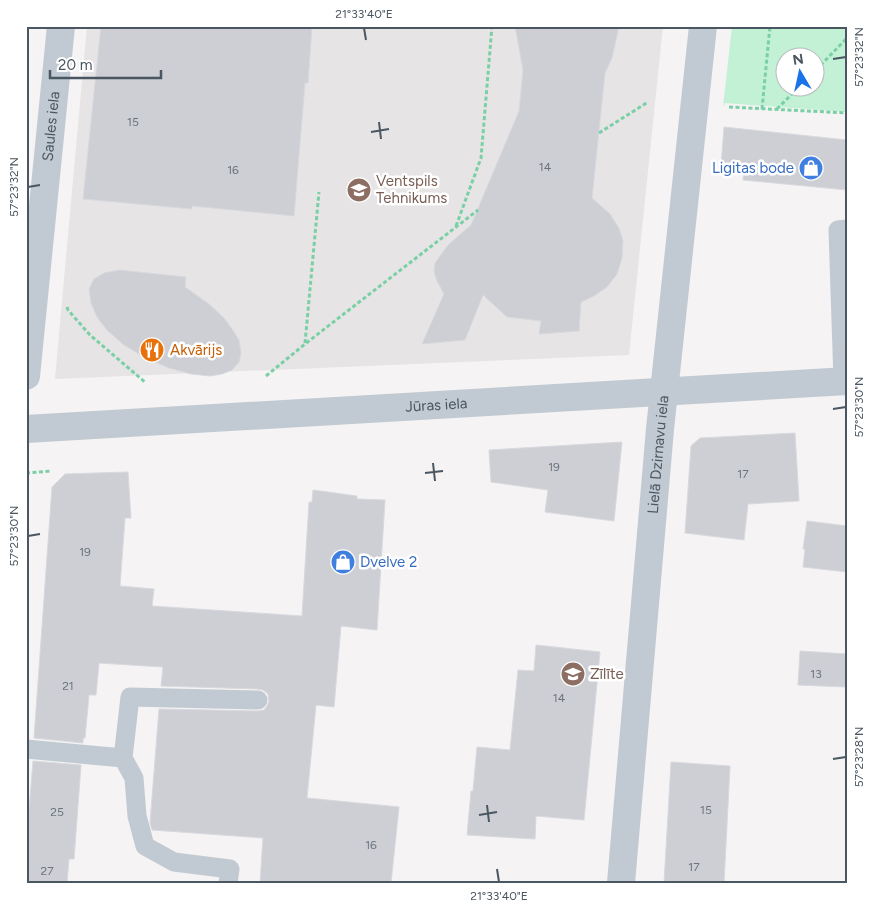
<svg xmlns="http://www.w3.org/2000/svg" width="873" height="909" font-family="Figtree,sans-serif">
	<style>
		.education { fill: #e6e4e5 }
		.green { fill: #c3f1d5; fill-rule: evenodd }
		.building { fill: #cdcfd5; stroke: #d7d9de }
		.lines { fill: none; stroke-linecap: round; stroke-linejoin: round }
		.path { stroke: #7ad0a6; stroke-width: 3; stroke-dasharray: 4 2.5; stroke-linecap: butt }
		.service { stroke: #c1cad2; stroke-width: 19 }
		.minor { stroke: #c1cad2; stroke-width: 28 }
		.tertiary { stroke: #c1cad2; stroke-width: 28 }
		.ticks { fill: none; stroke: #4a5661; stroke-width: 2 }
		.labels { text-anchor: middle; stroke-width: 5; stroke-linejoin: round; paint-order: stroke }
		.number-label { font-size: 12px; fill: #6b747e }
		.street-label { font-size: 15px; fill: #4a5661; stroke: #fff }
		.shop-label { font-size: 15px; fill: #366cbe; stroke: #fff; text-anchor: end }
		.education-label { font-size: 15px; fill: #785e54; stroke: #fff; text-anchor: start }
		.food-label { font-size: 15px; fill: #c56008; stroke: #fff; text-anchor: start }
		.neatline { fill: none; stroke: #4a5661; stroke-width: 2 }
		.ticks-label { font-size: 12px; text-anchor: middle; fill: #4a5661 }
	</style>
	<rect width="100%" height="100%" fill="#f5f3f3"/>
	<path class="education" d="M 87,26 L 663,26 L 629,355 L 55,379 Z"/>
	<path class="green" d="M 732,26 L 847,26 L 847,112 L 725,103 L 723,107 ZM 786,58 L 816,58 L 816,88 L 786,88 Z"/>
	<path class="building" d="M 101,26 L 312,26 L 308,83 L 305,83 L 294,216 L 192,206 L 192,209 L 83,199 Z
		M 515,26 L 619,26 L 612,58 L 605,73 L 592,198 L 610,214 L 619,228 L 623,241 L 622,258 L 617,274 L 607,287 L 594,296 L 581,302 L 579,331 L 539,334 L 541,321 L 507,317 L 483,295 L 465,340 L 422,344 L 444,294 L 437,281 L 434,272 L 435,263 L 440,256 L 448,245 L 471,225 L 519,111 L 523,70 Z
		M 724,127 L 847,140 L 847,190 L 743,180 L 744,169 L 721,166 Z
		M 119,270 L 186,277 L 185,287 L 209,304 L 224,318 L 232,329 L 239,340 L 241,353 L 239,362 L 232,370 L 222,374 L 210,376 L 191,374 L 169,368 L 146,358 L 124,345 L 107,330 L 97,317 L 91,303 L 89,289 L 94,279 L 104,273 Z
		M 795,433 L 799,501 L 748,504 L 744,540 L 685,533 L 691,446 L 700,438 Z
		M 622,442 L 614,521 L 545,512 L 548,490 L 491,482 L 489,450 Z
		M 128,472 L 131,518 L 125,518 L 120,586 L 154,589 L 152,606 L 302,616 L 309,502 L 312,502 L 313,490 L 357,496 L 357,499 L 385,500 L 377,630 L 341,626 L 334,707 L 316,705 L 307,798 L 399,807 L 391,883 L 260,883 L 263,838 L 152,830 L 150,823 L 159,709 L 258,711 L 264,710 L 267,706 L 269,701 L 268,694 L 263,690 L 258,689 L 161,686 L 163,667 L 99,663 L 96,695 L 89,695 L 85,738 L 83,738 L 83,743 L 34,738 L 52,487 L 65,474 Z
		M 807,521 L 847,526 L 847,572 L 803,567 L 805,549 L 803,549 Z
		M 536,645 L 600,652 L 584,820 L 536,816 L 535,839 L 467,835 L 471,791 L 473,791 L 477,747 L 510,750 L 518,670 L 534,671 Z
		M 800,651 L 847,654 L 847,687 L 798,685 Z
		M 33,761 L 81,765 L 74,859 L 69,859 L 67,883 L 26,883 L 26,848 Z
		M 671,762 L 730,766 L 724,883 L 664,883 Z"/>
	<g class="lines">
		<path class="path" d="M 816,70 L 847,38
			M 729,107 L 847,113
			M 762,109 L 770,26
			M 777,109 L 798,88
			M 599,133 L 648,102
			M 456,226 L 481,158 L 492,26
			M 67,307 L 68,310 L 90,335 L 146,383
			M 305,343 L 319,192
			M 266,376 L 305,344 L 478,210
			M 26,473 L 51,471"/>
		<path class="service" d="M 843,381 L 838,230 L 847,229
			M 26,749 L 123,758 L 130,697 L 258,700
			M 123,758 L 134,778 L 137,816 L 145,846 L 174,862 L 230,869 L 228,883"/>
		<path class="minor" id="s1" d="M 621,883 L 660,429 L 703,26"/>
		<g class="tertiary">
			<path id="s2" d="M 26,376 L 61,26"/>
			<path id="s3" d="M 26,429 L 847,381"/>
		</g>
	</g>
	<path class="ticks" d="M 364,28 L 366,40M 833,59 L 846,57M 379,122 L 381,139M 371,132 L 389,129M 28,187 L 40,185M 833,409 L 846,407M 433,463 L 435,481M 425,473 L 443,471M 28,536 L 40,534M 833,759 L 846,757M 487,805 L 489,822M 479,815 L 497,812M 497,869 L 499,882"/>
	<defs>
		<symbol id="shop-disc" viewBox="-11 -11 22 22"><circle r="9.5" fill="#3f7fe0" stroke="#fff"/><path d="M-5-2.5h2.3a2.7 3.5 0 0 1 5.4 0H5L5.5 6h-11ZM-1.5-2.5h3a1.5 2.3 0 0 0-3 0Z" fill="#fff"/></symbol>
		<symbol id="school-disc" viewBox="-11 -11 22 22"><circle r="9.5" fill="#8d6e63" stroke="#fff"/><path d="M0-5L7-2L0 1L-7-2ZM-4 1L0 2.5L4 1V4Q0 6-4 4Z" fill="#fff"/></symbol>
		<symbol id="restaurant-disc" viewBox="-11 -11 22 22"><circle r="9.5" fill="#e8710a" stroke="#fff"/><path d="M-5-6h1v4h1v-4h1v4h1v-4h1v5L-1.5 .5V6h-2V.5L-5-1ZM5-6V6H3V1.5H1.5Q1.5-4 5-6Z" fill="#fff"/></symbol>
	</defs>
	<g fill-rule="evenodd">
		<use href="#shop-disc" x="797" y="154" width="28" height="28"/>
		<use href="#school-disc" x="345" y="176" width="28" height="28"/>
		<use href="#restaurant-disc" x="138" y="336" width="28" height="28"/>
		<use href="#shop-disc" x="329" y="548" width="28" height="28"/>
		<use href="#school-disc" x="559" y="660" width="28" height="28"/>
	</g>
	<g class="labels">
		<g class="number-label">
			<text x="133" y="126">15</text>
			<text x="545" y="171">14</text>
			<text x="233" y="174">16</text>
			<text x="554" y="471">19</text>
			<text x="743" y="478">17</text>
			<text x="85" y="556">19</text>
			<text x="816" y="678">13</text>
			<text x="68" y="690">21</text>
			<text x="559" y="702">14</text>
			<text x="706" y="814">15</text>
			<text x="57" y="816">25</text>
			<text x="371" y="849">16</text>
			<text x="694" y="871">17</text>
			<text x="47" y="875">27</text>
		</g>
		<g class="street-label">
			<text dy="5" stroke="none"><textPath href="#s2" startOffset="251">Saules iela</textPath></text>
			<text dy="5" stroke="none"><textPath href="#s3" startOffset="411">Jūras iela</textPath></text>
			<text dy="5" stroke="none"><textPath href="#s1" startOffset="430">Lielā Dzirnavu iela</textPath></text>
		</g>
		<g class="shop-label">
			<text x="794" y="173">Ligitas bode</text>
			<text x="360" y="567" text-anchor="start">Dvelve 2</text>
		</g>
		<g class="education-label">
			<text x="376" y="186">Ventspils<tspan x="376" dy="17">Tehnikums</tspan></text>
			<text x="590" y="679">Zīlīte</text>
		</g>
		<g class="food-label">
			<text x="170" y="355">Akvārijs</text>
		</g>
	</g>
	<rect width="873" height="909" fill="none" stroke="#ffffff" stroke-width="55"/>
	<g transform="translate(800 72) rotate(351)"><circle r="24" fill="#ffffff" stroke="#b7bbc0"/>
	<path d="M0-4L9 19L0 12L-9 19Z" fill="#1a73e8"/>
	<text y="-8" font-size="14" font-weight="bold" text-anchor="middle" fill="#4a5661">N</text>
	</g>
	<path d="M50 70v8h111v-8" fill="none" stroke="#4a5661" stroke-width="2.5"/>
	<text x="58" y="70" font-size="15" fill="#4a5661" stroke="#ffffff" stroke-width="4" paint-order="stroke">20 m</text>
	<rect x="28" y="28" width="818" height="854" class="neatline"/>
	<g class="ticks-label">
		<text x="364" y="18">21°33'40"E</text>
		<text transform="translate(859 57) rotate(-90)" y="4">57°23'32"N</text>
		<text transform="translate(14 187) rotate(-90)" y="4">57°23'32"N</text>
		<text transform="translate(859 407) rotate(-90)" y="4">57°23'30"N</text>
		<text transform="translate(14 536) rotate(-90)" y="4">57°23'30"N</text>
		<text transform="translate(859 757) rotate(-90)" y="4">57°23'28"N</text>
		<text x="499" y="900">21°33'40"E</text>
	</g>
</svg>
